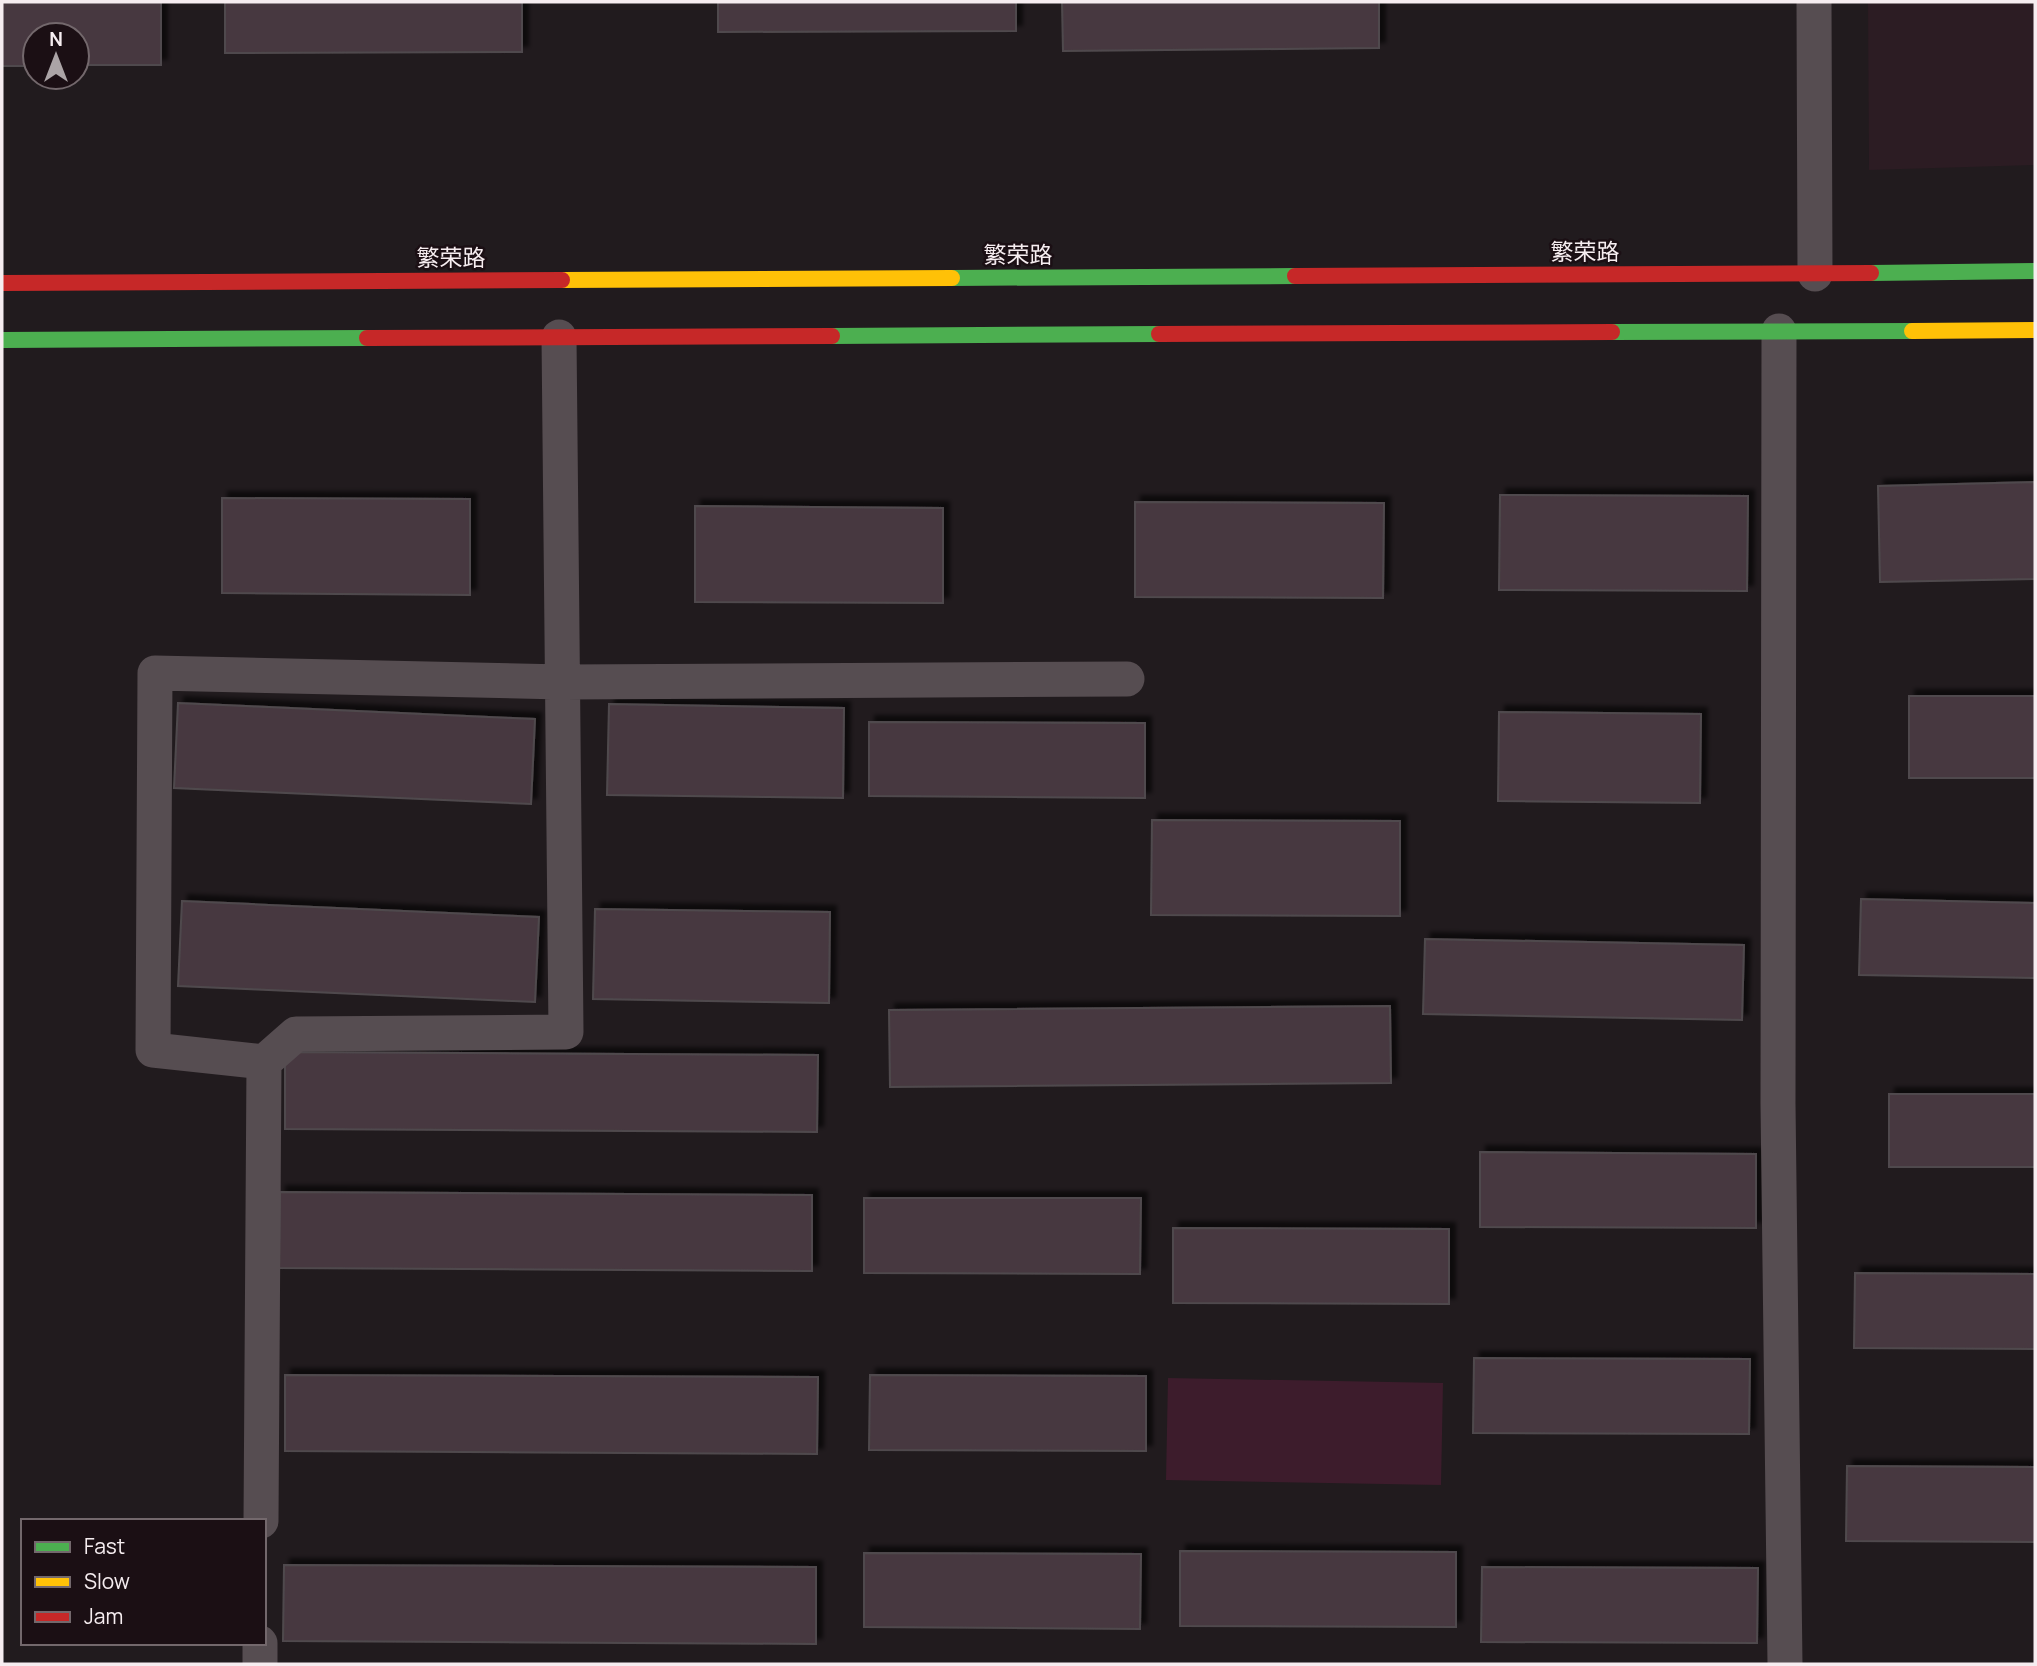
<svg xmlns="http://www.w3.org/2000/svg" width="2037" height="1666" font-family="Manrope,'Noto Sans SC',sans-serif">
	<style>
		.built { fill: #2c1c23 }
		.green { fill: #3d1c2c }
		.building { fill: #463940; stroke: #504a4d; stroke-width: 2; filter: url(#shadow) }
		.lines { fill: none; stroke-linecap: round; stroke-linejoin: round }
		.street { stroke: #564d51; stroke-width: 35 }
		.fast { stroke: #4caf50; stroke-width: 16 }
		.slow { stroke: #ffc107; stroke-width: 16 }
		.jam { stroke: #c62828; stroke-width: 16 }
		.labels { text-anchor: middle; stroke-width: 5; stroke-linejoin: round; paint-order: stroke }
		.street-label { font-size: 23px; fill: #f6edf0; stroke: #1b0f14 }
	</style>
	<defs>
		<filter id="shadow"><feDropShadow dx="6" dy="-6" stdDeviation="2" flood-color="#0009"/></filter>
	</defs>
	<rect width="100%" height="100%" fill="#211b1e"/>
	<path class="built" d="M 1868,2 L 2035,2 L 2035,165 L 1869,170 Z"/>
	<path class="green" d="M 1168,1378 L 1443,1383 L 1441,1485 L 1166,1480 Z"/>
	<path class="building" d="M 2,2 L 161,2 L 161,65 L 77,65 L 77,35 L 35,35 L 35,66 L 2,66 Z
		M 225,2 L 522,2 L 522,52 L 225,53 Z
		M 718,2 L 1016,2 L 1016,31 L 718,32 Z
		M 1062,2 L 1379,2 L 1379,48 L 1063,51 Z
		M 2035,482 L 2035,579 L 1880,582 L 1878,486 Z
		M 1500,495 L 1748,496 L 1747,591 L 1499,590 Z
		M 222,498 L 470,499 L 470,595 L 222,593 Z
		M 1135,502 L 1384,503 L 1383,598 L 1135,597 Z
		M 695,506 L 943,508 L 943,603 L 695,602 Z
		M 1909,696 L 2035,696 L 2035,778 L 1909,778 Z
		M 178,703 L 535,719 L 531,804 L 174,788 Z
		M 609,704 L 844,708 L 843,798 L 607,795 Z
		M 1499,712 L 1701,714 L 1700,803 L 1498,801 Z
		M 869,722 L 1145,723 L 1145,798 L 869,796 Z
		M 1152,820 L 1400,821 L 1400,916 L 1151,915 Z
		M 1861,899 L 2035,903 L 2035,978 L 1859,975 Z
		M 182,901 L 539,917 L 535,1002 L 178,986 Z
		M 595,909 L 830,912 L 829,1003 L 593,999 Z
		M 1425,939 L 1744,945 L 1742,1020 L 1423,1014 Z
		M 1390,1006 L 1391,1083 L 890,1087 L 889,1010 Z
		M 285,1052 L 818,1055 L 817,1132 L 285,1129 Z
		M 1889,1094 L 2035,1094 L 2035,1167 L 1889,1167 Z
		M 1480,1152 L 1756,1154 L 1756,1228 L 1480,1227 Z
		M 280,1192 L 812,1195 L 812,1271 L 279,1268 Z
		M 864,1198 L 1141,1198 L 1140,1274 L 864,1273 Z
		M 1173,1228 L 1449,1229 L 1449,1304 L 1173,1303 Z
		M 1855,1273 L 2035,1274 L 2035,1349 L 1854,1348 Z
		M 1474,1358 L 1750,1359 L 1749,1434 L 1473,1433 Z
		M 285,1375 L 818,1377 L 817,1454 L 285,1451 Z
		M 870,1375 L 1146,1376 L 1146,1451 L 869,1450 Z
		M 1847,1466 L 2035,1467 L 2035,1542 L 1846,1541 Z
		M 1180,1551 L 1456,1552 L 1456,1627 L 1180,1626 Z
		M 864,1553 L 1141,1554 L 1140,1629 L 864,1627 Z
		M 284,1565 L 816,1567 L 816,1644 L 283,1641 Z
		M 1482,1567 L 1758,1568 L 1757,1643 L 1481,1642 Z"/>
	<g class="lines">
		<path class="street" d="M 1814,2 L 1815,274
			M 1779,331 L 1778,1104 L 1785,1664
			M 264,1062 L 153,1050 L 155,673 L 563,682 L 1127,679
			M 261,1521 L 264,1062 L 296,1034 L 566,1032 L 559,337
			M 260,1664 L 260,1643"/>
		<path class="fast" d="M 1871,273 L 2035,271
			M 952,278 L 1295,276
			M 1612,332 L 1912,331
			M 832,336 L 1159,334
			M 2,340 L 367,338"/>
		<path class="slow" d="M 562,280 L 952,278
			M 1912,331 L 2035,330"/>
		<path class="jam" d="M 1295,276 L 1871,273
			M 2,283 L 562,280
			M 1159,334 L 1612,332
			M 367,338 L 832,336"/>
	</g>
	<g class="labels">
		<g class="street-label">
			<text x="1585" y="260">繁荣路</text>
			<text x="1018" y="263">繁荣路</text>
			<text x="451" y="266">繁荣路</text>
		</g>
	</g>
	<rect width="2037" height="1666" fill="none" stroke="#f6edf0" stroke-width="7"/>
	<rect x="21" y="1519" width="245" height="126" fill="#1b0f14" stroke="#73686c" stroke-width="2"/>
	<rect x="35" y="1542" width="35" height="10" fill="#4caf50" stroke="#73686c" stroke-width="2"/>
	<text x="84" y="1554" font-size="21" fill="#f6edf0">Fast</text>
	<rect x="35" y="1577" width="35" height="10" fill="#ffc107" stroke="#73686c" stroke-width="2"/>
	<text x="84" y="1589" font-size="21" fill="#f6edf0">Slow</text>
	<rect x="35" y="1612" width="35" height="10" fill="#c62828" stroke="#73686c" stroke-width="2"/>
	<text x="84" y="1624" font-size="21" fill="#f6edf0">Jam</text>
	<g transform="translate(56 56)"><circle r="33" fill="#1b0f14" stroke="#73686c" stroke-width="2"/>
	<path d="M0-5L12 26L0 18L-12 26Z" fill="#aba4a6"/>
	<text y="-10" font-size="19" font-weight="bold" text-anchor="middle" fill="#f6edf0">N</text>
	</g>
</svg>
